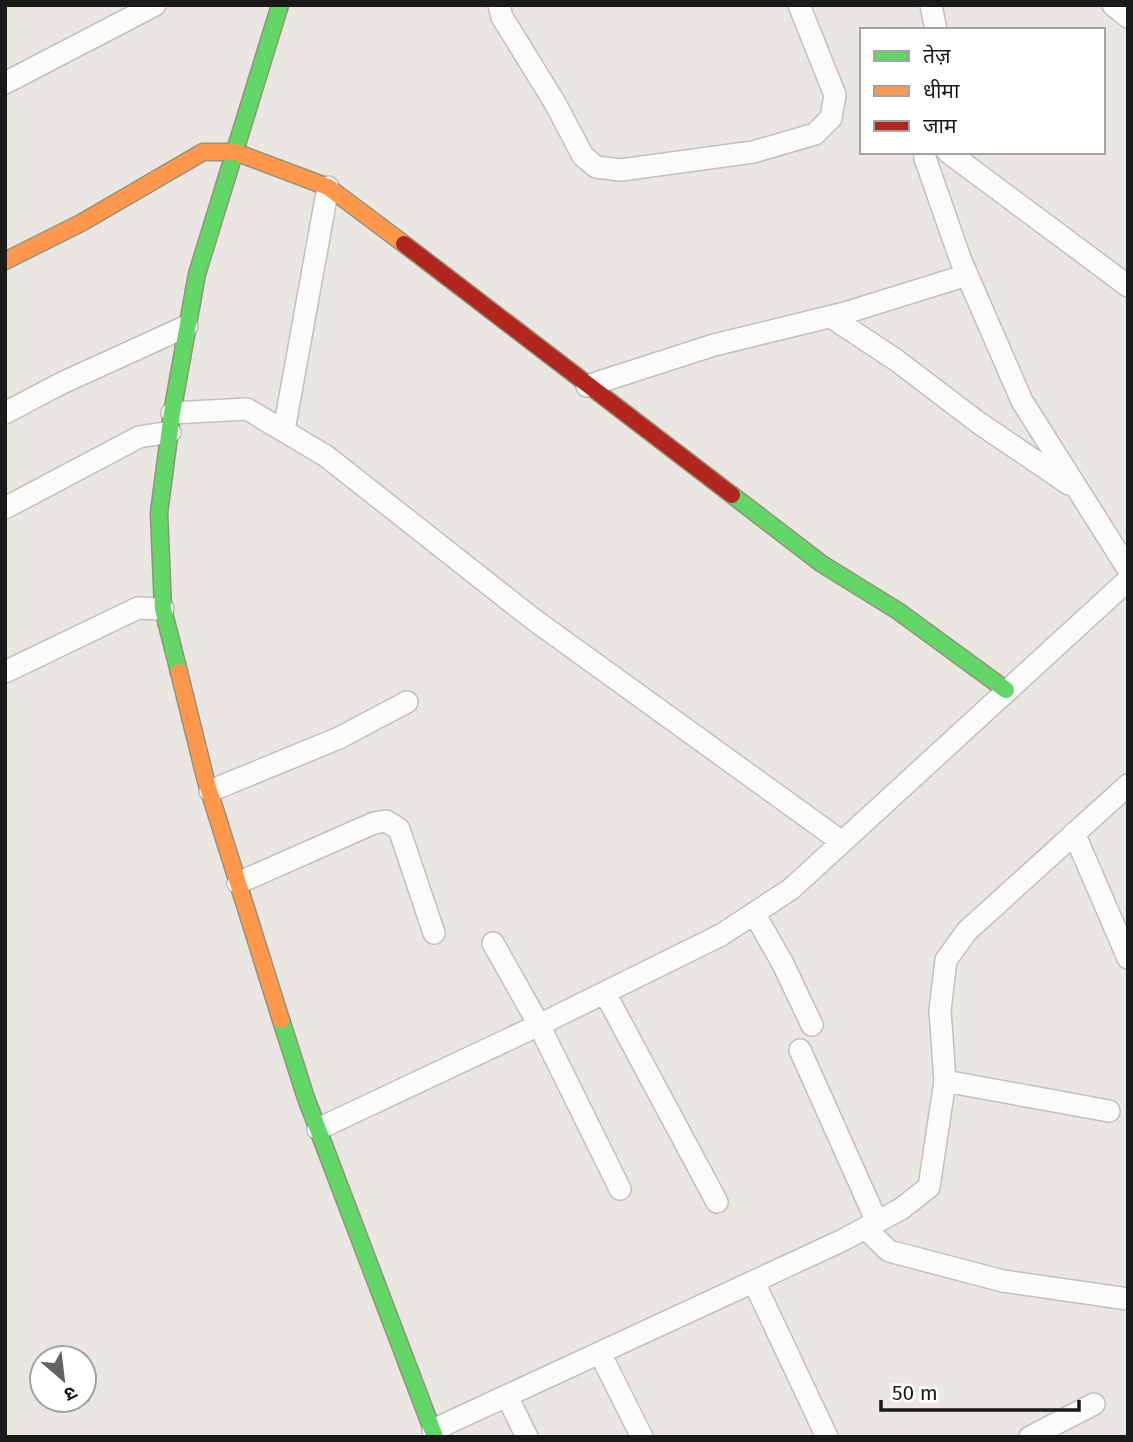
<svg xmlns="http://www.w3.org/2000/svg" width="1133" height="1442" font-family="'Fira Sans','Noto Sans Devanagari',sans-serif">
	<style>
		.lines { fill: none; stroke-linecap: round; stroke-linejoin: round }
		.street-casing { stroke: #c2c0be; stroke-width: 24 }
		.fast-casing { stroke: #93937a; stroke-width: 19 }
		.slow-casing { stroke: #93937a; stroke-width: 19 }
		.jam-casing { stroke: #93937a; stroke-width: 19 }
		.street { stroke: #fcfbfb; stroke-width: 21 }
		.fast { stroke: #63d668; stroke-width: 16 }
		.slow { stroke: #ff974d; stroke-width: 16 }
		.jam { stroke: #b3261e; stroke-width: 16 }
	</style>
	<rect width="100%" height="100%" fill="#eae7e2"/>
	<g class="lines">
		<defs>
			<path id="street" d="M 499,5 L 502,17 L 555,103 L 583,156 L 596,167 L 621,170 L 753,152 L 815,134 L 831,118 L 835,95 L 799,5
				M 931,5 L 936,30
				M 1113,5 L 1128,17
				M 5,83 L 155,5
				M 925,152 L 925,158 L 961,261 L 1022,401 L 1128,569
				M 948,152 L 1128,286
				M 831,317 L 896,360 L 979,423 L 1069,484
				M 587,386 L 714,345 L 845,313 L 967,275
				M 5,413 L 62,383 L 187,326
				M 172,413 L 247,409 L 326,456 L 533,619 L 842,842
				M 284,430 L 328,187
				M 5,508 L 139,437 L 170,432
				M 5,672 L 138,608 L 163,609
				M 210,791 L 339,738 L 407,702
				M 1074,833 L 1128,958
				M 238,883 L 374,823 L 386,821 L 399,829 L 434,933
				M 754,913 L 782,962 L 812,1025
				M 493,943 L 539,1025 L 620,1189
				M 605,993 L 717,1202
				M 800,1050 L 877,1222
				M 945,1081 L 1109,1111
				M 318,1129 L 539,1025 L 721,935 L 791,889 L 1128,580
				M 865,1228 L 889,1251 L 1003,1281 L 1128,1299
				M 754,1282 L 827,1437
				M 600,1353 L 642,1437
				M 507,1396 L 527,1437
				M 433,1430 L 841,1241 L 901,1209 L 929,1187 L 945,1081 L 940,1010 L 946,960 L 967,931 L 1128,785
				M 1030,1437 L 1094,1404"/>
			<path id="fast" d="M 732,495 L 822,564 L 898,611 L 1006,690
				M 179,672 L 163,609 L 159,513 L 172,413 L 197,274 L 280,5
				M 281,1020 L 306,1098 L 435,1437"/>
			<path id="slow" d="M 5,261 L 81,223 L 203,152 L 235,152 L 328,187 L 404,244
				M 179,672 L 206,781 L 281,1020"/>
			<path id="jam" d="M 404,244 L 732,495"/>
		</defs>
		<use href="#street" class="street-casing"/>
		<use href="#fast" class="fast-casing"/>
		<use href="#slow" class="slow-casing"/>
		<use href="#jam" class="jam-casing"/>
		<use href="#street" class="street"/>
		<use href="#fast" class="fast"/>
		<use href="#slow" class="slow"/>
		<use href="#jam" class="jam"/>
	</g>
	<rect width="1133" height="1442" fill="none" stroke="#1a1a1a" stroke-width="14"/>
	<rect x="860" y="28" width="245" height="126" fill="#ffffff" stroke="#a3a3a3" stroke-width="2"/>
	<rect x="874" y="51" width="35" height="10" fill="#63d668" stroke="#a3a3a3" stroke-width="2"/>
	<text x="923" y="63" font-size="21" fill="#1a1a1a">तेज़</text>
	<rect x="874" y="86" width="35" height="10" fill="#ff974d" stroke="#a3a3a3" stroke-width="2"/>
	<text x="923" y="98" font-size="21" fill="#1a1a1a">धीमा</text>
	<rect x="874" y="121" width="35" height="10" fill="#b3261e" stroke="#a3a3a3" stroke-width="2"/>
	<text x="923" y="133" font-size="21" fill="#1a1a1a">जाम</text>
	<g transform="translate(63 1379) rotate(152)"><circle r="33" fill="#ffffff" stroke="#a3a3a3" stroke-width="2"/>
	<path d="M0-5L12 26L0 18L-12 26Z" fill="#636260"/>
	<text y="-10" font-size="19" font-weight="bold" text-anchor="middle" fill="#1a1a1a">उ</text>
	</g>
	<path d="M881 1400v10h198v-10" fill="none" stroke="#1a1a1a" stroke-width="3.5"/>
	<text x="892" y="1400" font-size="21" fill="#1a1a1a" stroke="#ffffff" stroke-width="5" paint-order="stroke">50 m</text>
</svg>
